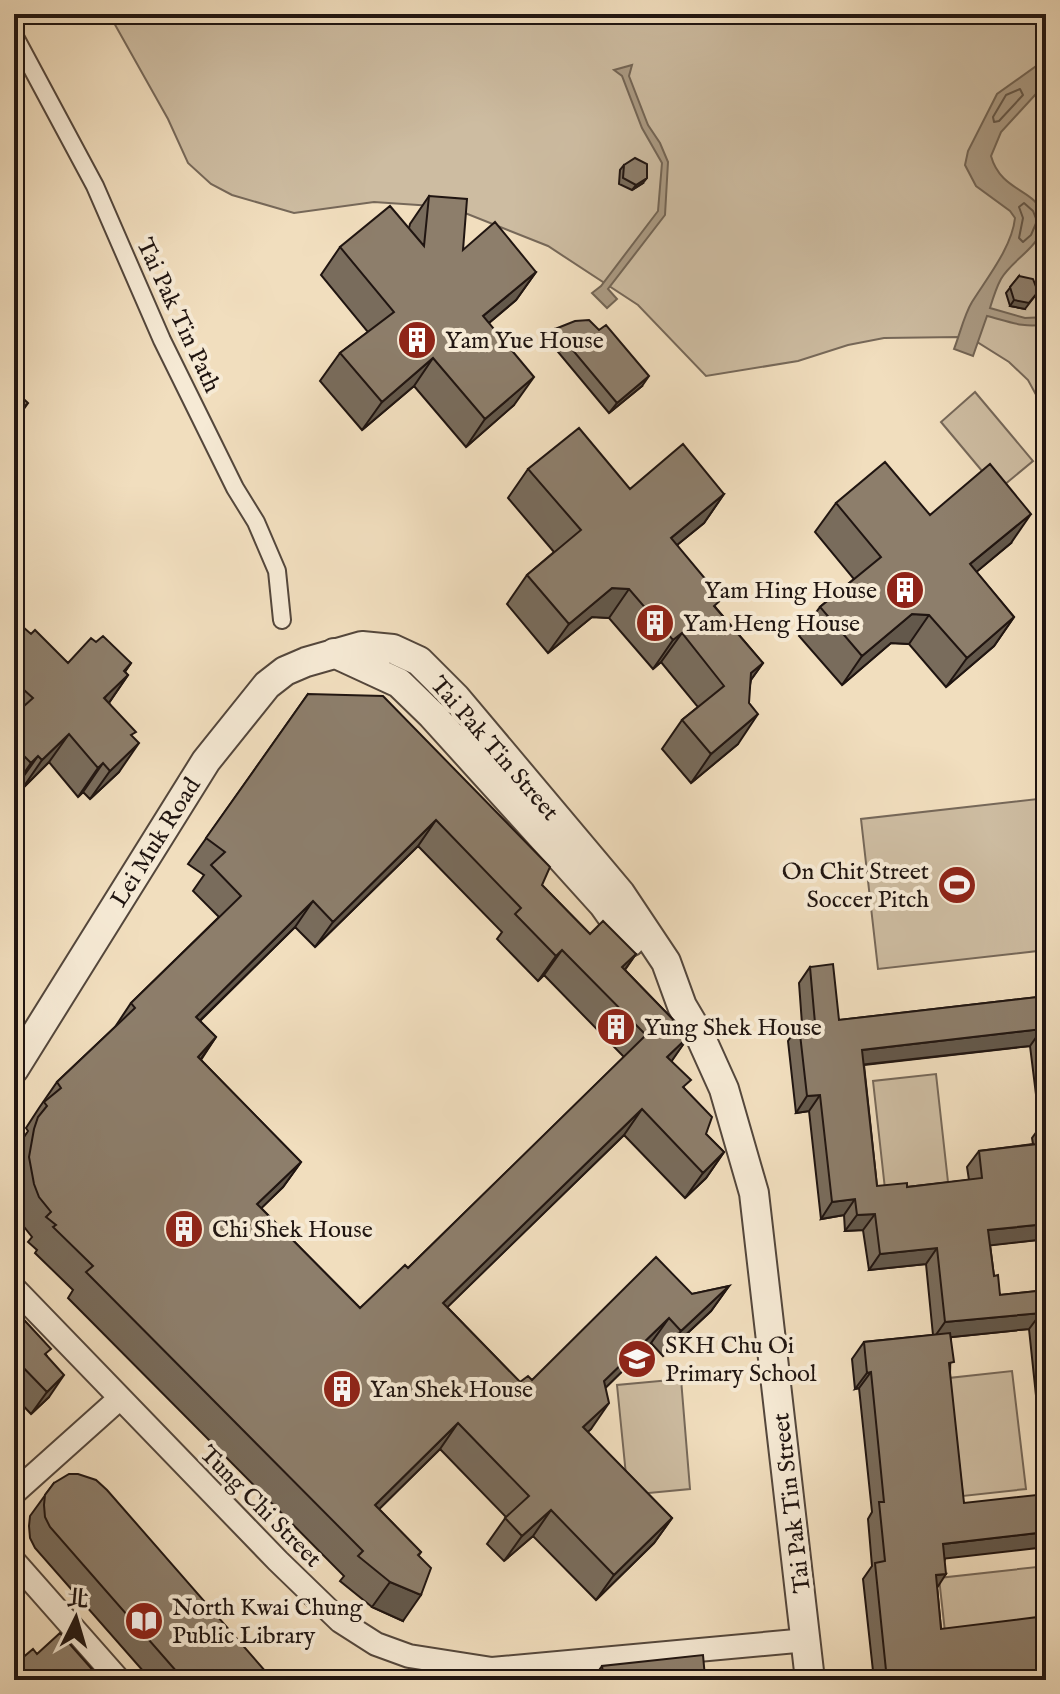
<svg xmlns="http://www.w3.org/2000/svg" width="1060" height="1694" font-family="'IM FELL English','Noto Serif TC',serif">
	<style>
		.green { fill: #cdbca1; stroke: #766859; stroke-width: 2 }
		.water { fill: #aa9a83; stroke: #736555; stroke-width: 2 }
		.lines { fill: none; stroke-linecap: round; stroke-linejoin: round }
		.shore { stroke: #65584a; stroke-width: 2 }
		.pedestrian-casing { stroke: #54473c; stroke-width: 20 }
		.minor-casing { stroke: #54473c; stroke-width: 26 }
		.tertiary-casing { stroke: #54473c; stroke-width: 32 }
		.pedestrian { stroke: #f6ead5; stroke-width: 16 }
		.minor { stroke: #f6ead5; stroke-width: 22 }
		.tertiary { stroke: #f6ead5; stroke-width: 28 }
		.wall { fill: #796c5c; stroke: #201511; stroke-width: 2; fill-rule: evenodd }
		.shaded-wall { fill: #63584b; stroke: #201511; stroke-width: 2 }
		.building { fill: #8d7e6b; stroke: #201511; stroke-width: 2; fill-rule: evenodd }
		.labels { text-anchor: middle; stroke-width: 8; stroke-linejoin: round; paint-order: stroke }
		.street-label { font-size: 24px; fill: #201511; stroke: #f6ead5 }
		.poi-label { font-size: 24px; fill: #201511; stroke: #f6ead5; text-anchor: start }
	</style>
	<rect width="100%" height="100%" fill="#f1debe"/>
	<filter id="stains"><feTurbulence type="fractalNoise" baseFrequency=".0025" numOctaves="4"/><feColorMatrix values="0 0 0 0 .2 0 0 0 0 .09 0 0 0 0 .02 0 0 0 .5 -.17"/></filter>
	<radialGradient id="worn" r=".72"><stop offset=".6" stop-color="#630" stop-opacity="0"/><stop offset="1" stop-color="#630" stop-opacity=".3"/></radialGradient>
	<path class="green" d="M 109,14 L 1046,14 L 1046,413 L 1028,380 L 1009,362 L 977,342 L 959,337 L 884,338 L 848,345 L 798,361 L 706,376 L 638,305 L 548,246 L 465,213 L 433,206 L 374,202 L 294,213 L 232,195 L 211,184 L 188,163 L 168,119 Z
		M 975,392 L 1033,461 L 998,490 L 941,422 Z
		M 1046,798 L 1046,950 L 878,969 L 861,819 Z
		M 936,1074 L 949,1191 L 886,1198 L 873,1081 Z
		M 1012,1371 L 1026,1489 L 963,1496 L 949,1378 Z
		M 681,1379 L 690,1489 L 628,1495 L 617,1385 Z
		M 1046,1566 L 1046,1629 L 946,1641 L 939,1578 Z"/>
	<path class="water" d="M 1046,59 L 1046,83 L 1001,132 L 991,156 C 1001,192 1036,189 1042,214 C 1049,244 1013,257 1001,279 C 996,288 993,298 990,308 L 1025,318 L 1046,317 L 1046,324 C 1025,329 1007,321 987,316 L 973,356 L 954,349 C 960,334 964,315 972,302 C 987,278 1012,247 1015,218 L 1010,211 L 976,186 L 965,165 L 968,151 L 997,94 Z
		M 632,65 L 629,76 L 648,125 L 660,143 L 668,162 L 665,215 L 608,289 L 617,299 L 607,308 L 592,293 L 601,286 L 658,211 L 662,163 L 642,128 L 622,76 L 614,70 Z"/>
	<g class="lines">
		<path class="shore" d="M 1020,89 L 1023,95 L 999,121 L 994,122 L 993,117 L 1006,95 Z
			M 1024,203 L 1033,211 L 1037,221 L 1031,235 L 1023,242 L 1019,238 L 1023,218 L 1019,207 Z"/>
		<defs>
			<path id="pedestrian" d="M 14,35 L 95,186 L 162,340 L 235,488 L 256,522 L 277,571 L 282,620"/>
			<path id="minor" d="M 14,1288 L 278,1561 L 340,1621 L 376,1644 L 409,1656 L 492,1669 L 807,1640
				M 14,1493 L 119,1399
				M 14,1561 L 119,1680"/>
			<path id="tertiary" d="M 334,653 L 399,683 L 432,715 L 603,904 L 630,942
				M 14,1069 L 206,761 L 267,685 L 285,671 L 306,662 L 362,646 L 393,649 L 419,661 L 456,698 L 620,893 L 666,962 L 682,1006 L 701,1038 L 724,1089 L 754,1193 L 810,1680"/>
		</defs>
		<use href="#pedestrian" class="pedestrian-casing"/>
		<use href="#minor" class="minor-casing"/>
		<use href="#tertiary" class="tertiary-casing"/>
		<use href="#pedestrian" class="pedestrian"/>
		<use href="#minor" class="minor"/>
		<use href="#tertiary" class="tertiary"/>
	</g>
	<path class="wall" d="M 624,165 L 643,183 L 632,190 L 619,184 L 620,170 Z
		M 429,196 L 463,250 L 536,272 L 516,300 L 489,323 L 514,405 L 466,447 L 414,386 L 362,430 L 320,381 L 340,353 L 368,332 L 321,275 L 340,247 L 409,228 L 410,224 Z
		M 1019,276 L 1025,309 L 1010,306 L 1006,293 Z
		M 555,329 L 642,386 L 609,413 L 548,340 Z
		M 528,469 L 630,489 L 724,494 L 704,523 L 677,545 L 716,608 L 763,663 L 751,680 L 738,744 L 691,783 L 662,749 L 682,720 L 698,707 L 661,662 L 653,669 L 609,618 L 592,617 L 548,653 L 507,604 L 527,575 L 554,552 L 508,498 Z
		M 836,503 L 930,515 L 1011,543 L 976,572 L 1014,617 L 994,646 L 946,687 L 909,644 L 891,643 L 842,685 L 799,636 L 820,607 L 854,579 L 815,532 Z
		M 14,623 L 21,630 L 31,634 L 68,663 L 96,642 L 131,663 L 125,672 L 128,675 L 109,703 L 132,737 L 119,772 L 90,799 L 83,792 L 78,797 L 49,762 L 22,789 L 18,784 L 14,788 Z
		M 308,694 L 542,885 L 590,934 L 636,954 L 625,970 L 689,1036 L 671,1061 L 706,1134 L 724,1152 L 706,1178 L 685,1198 L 624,1135 L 447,1307 L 520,1382 L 532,1380 L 692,1294 L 729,1286 L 711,1311 L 663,1356 L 651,1343 L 605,1388 L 591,1429 L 587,1432 L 672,1518 L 654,1543 L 596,1600 L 533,1536 L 504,1561 L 487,1544 L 506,1517 L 440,1449 L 379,1509 L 421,1552 L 419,1555 L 403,1621 L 372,1607 L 340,1581 L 344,1576 L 68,1298 L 73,1290 L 35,1253 L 37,1250 L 28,1242 L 32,1237 L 21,1223 L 16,1210 L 14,1200 L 14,1167 L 16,1155 L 20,1143 L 28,1131 L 26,1128 L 39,1108 L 57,1082 L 115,1027 L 131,1003 L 219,917 L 193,891 L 204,875 L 188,864 ZM 418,846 L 502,932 L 497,939 L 538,981 L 544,975 L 624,1057 L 408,1268 L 360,1308 L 261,1208 L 283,1187 L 301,1162 L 201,1060 L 216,1037 L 200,1021 L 295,927 L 315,947 Z
		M 810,967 L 839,1020 L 1046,996 L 1046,1239 L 990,1245 L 994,1276 L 1000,1295 L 1046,1290 L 1046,1491 L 1029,1329 L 951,1337 L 945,1559 L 937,1587 L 941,1629 L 1046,1680 L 874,1680 L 863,1579 L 872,1566 L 868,1519 L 872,1512 L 859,1388 L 855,1389 L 852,1359 L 864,1342 L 933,1335 L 926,1264 L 869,1270 L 863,1230 L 845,1231 L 844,1215 L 821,1219 L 809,1111 L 796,1113 L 788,1041 L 799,1025 L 802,1024 L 799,983 ZM 1030,1046 L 1040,1127 L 1032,1138 L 1033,1144 L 979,1151 L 967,1167 L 969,1180 L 907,1187 L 877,1186 L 864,1065 Z
		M 14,1309 L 47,1356 L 49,1397 L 31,1414 L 14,1396 Z
		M 54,1483 L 273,1680 L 151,1680 L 35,1548 L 30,1538 L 29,1526 L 30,1516 Z
		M 602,1666 L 705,1677 L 708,1680 L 592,1680 Z"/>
	<path class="shaded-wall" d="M 647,178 L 643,183 L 632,190 L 636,185 Z
		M 536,272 L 516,300 L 464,344 L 483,316 Z
		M 1038,292 L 1025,309 L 1010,306 L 1014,300 Z
		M 433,358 L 414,386 L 362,430 L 382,402 Z
		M 649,376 L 642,386 L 609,413 L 617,403 Z
		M 534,377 L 514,405 L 466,447 L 485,419 Z
		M 28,403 L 17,419 L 14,422 L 14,417 Z
		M 724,494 L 704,523 L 650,567 L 671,538 Z
		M 1031,514 L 1011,543 L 950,594 L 970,564 Z
		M 612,588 L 629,589 L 609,618 L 592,617 L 548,653 L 569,624 Z
		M 912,614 L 929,615 L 909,644 L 891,643 L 842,685 L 862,656 Z
		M 1014,617 L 994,646 L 946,687 L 967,658 Z
		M 682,633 L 661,662 L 653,669 L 673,640 Z
		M 131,663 L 111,691 L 128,675 L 108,704 L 84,727 L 124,671 Z
		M 763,663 L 742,692 L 751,673 Z
		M 758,714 L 738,744 L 691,783 L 711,754 Z
		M 69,734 L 49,762 L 22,789 L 42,760 Z
		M 139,743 L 119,772 L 90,799 L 110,771 Z
		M 38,756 L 18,784 L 14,788 L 31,763 Z
		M 103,763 L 83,792 L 78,797 L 98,768 Z
		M 436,820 L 418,846 L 315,947 L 333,922 Z
		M 313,901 L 295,927 L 178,1042 L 196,1017 Z
		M 562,950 L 544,975 L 538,981 L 556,956 Z
		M 636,954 L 618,979 L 622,967 Z
		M 1042,1029 L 1030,1046 L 850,1066 L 862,1050 Z
		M 689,1036 L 671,1062 L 667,1057 Z
		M 216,1037 L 198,1063 L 198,1057 Z
		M 820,1095 L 809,1111 L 796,1113 L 807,1096 Z
		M 642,1109 L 624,1135 L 425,1329 L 443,1303 Z
		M 724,1152 L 706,1178 L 685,1198 L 703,1173 Z
		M 301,1162 L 283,1187 L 239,1230 L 257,1204 Z
		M 855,1199 L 844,1215 L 821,1219 L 832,1202 Z
		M 875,1214 L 863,1230 L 845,1231 L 857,1215 Z
		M 1046,1224 L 1046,1239 L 976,1247 L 988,1230 Z
		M 937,1248 L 926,1264 L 869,1270 L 880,1254 Z
		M 729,1286 L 711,1311 L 663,1356 L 681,1331 Z
		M 1041,1313 L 1029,1329 L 933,1339 L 945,1322 Z
		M 669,1318 L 651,1343 L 586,1407 L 604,1381 Z
		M 871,1372 L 859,1388 L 855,1389 L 867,1373 Z
		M 64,1375 L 49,1397 L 31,1414 L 47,1392 Z
		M 609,1403 L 591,1429 L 565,1453 L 583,1427 Z
		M 458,1423 L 440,1449 L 357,1531 L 375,1505 Z
		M 551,1510 L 533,1536 L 504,1561 L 522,1536 Z
		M 672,1518 L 654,1543 L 596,1600 L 614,1575 Z
		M 1046,1532 L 1046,1547 L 932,1560 L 943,1544 Z
		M 946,1574 L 935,1591 L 936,1575 Z
		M 390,1582 L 421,1595 L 403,1621 L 372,1607 Z"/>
	<path class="building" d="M 635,158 L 647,164 L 647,178 L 636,185 L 623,178 L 624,165 Z
		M 429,196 L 467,199 L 463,250 L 495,222 L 536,272 L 483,316 L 534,377 L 485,419 L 433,358 L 382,402 L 340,353 L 394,312 L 340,247 L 390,206 L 424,246 Z
		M 1019,276 L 1033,279 L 1038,292 L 1029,303 L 1014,300 L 1010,287 Z
		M 589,320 L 599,330 L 606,325 L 649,376 L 617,403 L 555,329 L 575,321 Z
		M 14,390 L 28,403 L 14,417 Z
		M 579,428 L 630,489 L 683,444 L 724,494 L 671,538 L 722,599 L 714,606 L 763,663 L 751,673 L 749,703 L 758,714 L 711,754 L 682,720 L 724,686 L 682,633 L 673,640 L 629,589 L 612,588 L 569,624 L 527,575 L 581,530 L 528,469 Z
		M 885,462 L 930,515 L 990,464 L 1031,514 L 970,564 L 1014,617 L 967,658 L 929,615 L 912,614 L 862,656 L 820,607 L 881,557 L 836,503 Z
		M 14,623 L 21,630 L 23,627 L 31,634 L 35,630 L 68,663 L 91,638 L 96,642 L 103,636 L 131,663 L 124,671 L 128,675 L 104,698 L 136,732 L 131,735 L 139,743 L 110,771 L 103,763 L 98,768 L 69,734 L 42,760 L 38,756 L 31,763 L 14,746 L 14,715 L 33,698 L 14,681 Z
		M 308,694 L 383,696 L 550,867 L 542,885 L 590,934 L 603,921 L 636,954 L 622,967 L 689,1036 L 667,1057 L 691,1080 L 683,1087 L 712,1117 L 706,1134 L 724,1152 L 703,1173 L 642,1109 L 443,1303 L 520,1382 L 528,1376 L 532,1380 L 656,1257 L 692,1294 L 729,1286 L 681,1331 L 669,1318 L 604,1381 L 609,1403 L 583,1427 L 672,1518 L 614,1575 L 551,1510 L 522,1536 L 505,1518 L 529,1496 L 458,1423 L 375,1505 L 421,1552 L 418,1555 L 431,1568 L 421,1595 L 390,1582 L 358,1556 L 363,1551 L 86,1272 L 93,1266 L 53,1227 L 56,1225 L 46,1217 L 51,1212 L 39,1197 L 34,1184 L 29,1157 L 34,1129 L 38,1117 L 47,1106 L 44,1102 L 61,1088 L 57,1082 L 135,1008 L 131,1003 L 241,896 L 211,865 L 225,852 L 206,838 ZM 436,820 L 521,908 L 515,914 L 556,956 L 562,950 L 646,1035 L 408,1268 L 405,1265 L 360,1308 L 257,1204 L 301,1162 L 198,1057 L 216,1037 L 196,1017 L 313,901 L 333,922 Z
		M 833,964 L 839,1020 L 1046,996 L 1046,1064 L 1042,1029 L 862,1050 L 877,1186 L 907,1183 L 907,1187 L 982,1178 L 979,1151 L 1046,1143 L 1044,1122 L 1046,1121 L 1046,1224 L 988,1230 L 994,1276 L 998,1275 L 1000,1295 L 1046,1290 L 1046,1365 L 1041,1313 L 945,1322 L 937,1248 L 880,1254 L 875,1214 L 857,1215 L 855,1199 L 832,1202 L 820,1095 L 807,1096 L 799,1025 L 815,1023 L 810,967 Z
		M 14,1309 L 51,1349 L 45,1354 L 64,1375 L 47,1392 L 14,1358 Z
		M 950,1333 L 954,1362 L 949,1363 L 964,1503 L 1046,1494 L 1046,1532 L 943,1544 L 946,1574 L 936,1575 L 941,1629 L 1046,1616 L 1046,1680 L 887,1680 L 875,1563 L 885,1561 L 879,1502 L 884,1502 L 871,1372 L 867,1373 L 864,1342 Z
		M 69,1474 L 78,1474 L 96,1480 L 107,1490 L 273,1680 L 184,1680 L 50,1527 L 45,1517 L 44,1505 L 45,1495 L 54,1483 Z
		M 60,1633 L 98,1676 L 93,1680 L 20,1680 L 14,1674 L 14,1665 L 33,1649 L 37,1654 Z
		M 703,1655 L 705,1677 L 708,1680 L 604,1680 L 602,1666 Z"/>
	<defs>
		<symbol id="building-disc" viewBox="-11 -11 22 22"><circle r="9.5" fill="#8f2418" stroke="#f6ead5"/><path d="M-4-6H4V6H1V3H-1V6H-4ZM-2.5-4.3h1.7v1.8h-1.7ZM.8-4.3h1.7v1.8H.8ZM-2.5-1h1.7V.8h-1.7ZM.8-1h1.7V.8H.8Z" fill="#fff"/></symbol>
		<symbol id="stadium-disc" viewBox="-11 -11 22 22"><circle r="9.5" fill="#8f2418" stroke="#f6ead5"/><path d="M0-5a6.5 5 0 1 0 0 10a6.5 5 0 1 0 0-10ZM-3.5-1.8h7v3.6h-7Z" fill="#fff"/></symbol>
		<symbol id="school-disc" viewBox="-11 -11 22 22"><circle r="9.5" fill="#8f2418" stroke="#f6ead5"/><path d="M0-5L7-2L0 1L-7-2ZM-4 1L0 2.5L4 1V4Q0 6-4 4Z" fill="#fff"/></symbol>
		<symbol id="library-disc" viewBox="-11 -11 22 22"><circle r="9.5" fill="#8f2418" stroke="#f6ead5"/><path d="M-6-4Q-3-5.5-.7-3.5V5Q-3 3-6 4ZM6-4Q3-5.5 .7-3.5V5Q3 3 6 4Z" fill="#fff"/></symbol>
	</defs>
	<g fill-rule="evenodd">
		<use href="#building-disc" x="395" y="318" width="44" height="44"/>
		<use href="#building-disc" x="883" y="568" width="44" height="44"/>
		<use href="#building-disc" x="633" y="601" width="44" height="44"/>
		<use href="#stadium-disc" x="935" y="863" width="44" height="44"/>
		<use href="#building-disc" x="594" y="1005" width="44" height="44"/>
		<use href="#building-disc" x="162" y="1207" width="44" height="44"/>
		<use href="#school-disc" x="615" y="1337" width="44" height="44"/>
		<use href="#building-disc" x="320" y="1367" width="44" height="44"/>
		<use href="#library-disc" x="122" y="1599" width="44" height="44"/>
	</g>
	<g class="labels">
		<g class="street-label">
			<text transform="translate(179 315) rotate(65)" y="8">Tai Pak Tin Path</text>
			<text transform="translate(495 748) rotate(49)" y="8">Tai Pak Tin Street</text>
			<text transform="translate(155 842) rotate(-58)" y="8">Lei Muk Road</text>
			<text transform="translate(791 1503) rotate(-97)" y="8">Tai Pak Tin Street</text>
			<text transform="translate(261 1506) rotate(45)" y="8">Tung Chi Street</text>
		</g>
		<g class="poi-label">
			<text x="445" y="348">Yam Yue House</text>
			<text x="877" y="598" text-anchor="end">Yam Hing House</text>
			<text x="683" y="631">Yam Heng House</text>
			<text x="929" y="879" text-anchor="end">On Chit Street<tspan x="929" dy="28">Soccer Pitch</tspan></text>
			<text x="644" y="1035">Yung Shek House</text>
			<text x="212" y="1237">Chi Shek House</text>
			<text x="665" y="1353">SKH Chu Oi<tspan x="665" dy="28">Primary School</tspan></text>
			<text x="370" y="1397">Yan Shek House</text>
			<text x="172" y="1615">North Kwai Chung<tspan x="172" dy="28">Public Library</tspan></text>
		</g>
	</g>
	<rect width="1060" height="1694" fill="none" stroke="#f1debe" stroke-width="48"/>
	<rect x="16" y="16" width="1028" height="1662" fill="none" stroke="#201511" stroke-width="4"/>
	<rect x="24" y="24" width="1012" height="1646" fill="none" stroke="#201511" stroke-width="2"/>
	<g transform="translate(76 1618) rotate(5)" stroke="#f6ead5" stroke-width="6" paint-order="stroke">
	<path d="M0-6L14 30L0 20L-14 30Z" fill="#201511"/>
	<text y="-12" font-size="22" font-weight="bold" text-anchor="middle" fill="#201511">北</text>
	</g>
	<rect width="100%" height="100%" filter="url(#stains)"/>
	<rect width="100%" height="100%" fill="url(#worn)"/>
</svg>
